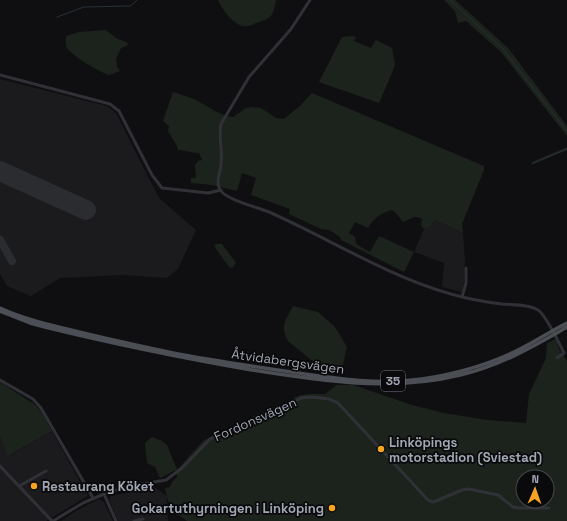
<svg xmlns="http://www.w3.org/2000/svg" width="567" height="521" font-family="'Space Grotesk',sans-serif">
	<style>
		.built { fill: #1b1b1e }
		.green { fill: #1c231c; fill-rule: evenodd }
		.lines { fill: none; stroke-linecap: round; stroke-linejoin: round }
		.stream { stroke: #283036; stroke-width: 1 }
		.taxiway { stroke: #2b2c30; stroke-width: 8 }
		.runway { stroke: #2b2c30; stroke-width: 20 }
		.minor { stroke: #303136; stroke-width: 3 }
		.major { stroke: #4c4e55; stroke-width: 3.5 }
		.poi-dot { fill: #f6a422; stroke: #0a0a0c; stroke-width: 1.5 }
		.labels { text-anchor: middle; stroke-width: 3.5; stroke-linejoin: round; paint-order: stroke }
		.shield { fill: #0a0a0c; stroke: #737780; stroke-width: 1 }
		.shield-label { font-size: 12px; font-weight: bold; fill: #a0a6b2 }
		.street-label { font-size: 13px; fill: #a0a6b2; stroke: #0a0a0c }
		.poi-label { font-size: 13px; font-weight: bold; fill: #a0a6b2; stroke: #0a0a0c; text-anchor: start }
	</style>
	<rect width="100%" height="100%" fill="#0f0f11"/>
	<path class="built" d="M 0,79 L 107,106 L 116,113 L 159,198 L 196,230 L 178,269 L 167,278 L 124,275 L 60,278 L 31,296 L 7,286 L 0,274 Z
		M 435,220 L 463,233 L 465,260 L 464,283 L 462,292 L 442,287 L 444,263 L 414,252 L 424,229 L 430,227 Z
		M 52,431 L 88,496 L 46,521 L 0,521 L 0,437 L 9,456 Z
		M 154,487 L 167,496 L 168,521 L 118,521 L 109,500 L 111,496 Z
		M 99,499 L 104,502 L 113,521 L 61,521 L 76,511 Z"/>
	<path class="green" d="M 218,0 L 276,0 C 273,17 272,18 256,23 C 252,25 248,27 244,26 C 233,25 222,9 218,0 Z
		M 444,0 L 455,0 L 508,48 L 567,126 L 567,136 L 501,52 L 466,21 L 458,23 L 455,11 Z
		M 106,30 L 116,38 L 128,43 L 127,46 L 121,48 L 116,59 L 117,67 L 120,71 L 109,75 C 98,71 75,58 67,48 C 65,45 66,40 66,36 L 79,32 Z
		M 353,36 L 356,37 L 354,41 L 371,48 L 376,40 L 392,48 L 395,64 L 392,73 L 379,103 L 319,82 L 342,37 Z
		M 173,92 C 180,94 189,97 196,100 C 208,106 220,116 233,117 L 246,108 L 252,107 L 261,108 L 276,118 L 284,119 L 301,105 L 312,93 L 484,166 L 484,170 L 462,224 L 463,233 L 435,220 L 430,227 L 424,229 L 421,225 L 422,219 C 413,214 411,220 403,222 L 395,212 L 391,210 C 380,214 374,218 368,228 L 355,222 L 349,233 L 355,237 L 356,244 L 370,252 L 379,236 L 414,252 L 404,272 L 341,240 L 340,237 L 329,230 L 321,229 L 289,214 L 290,209 L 251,195 L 256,178 L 242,173 L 237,191 L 212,185 L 191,183 L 191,178 L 195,178 L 196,177 L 195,165 L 198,161 L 202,160 L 199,153 C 192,153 185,150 178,150 L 177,146 L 168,131 L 169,126 L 163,121 Z
		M 567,147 L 567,150 L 531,165 L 532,162 Z
		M 216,244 L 222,244 L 236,263 L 232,268 L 229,267 L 214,246 Z
		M 293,306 L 318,312 L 335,327 L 347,347 L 342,369 L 320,367 L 289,342 C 279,328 286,319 293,306 Z
		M 556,339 L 559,349 L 567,361 L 567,521 L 187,521 C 171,510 169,508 165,488 L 170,487 L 172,482 L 177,477 L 176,470 L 160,478 L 155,467 L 147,463 L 145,443 L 152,437 L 162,441 L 167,445 L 177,470 L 203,441 L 216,434 L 246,422 L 255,415 L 273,409 L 298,396 L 308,394 L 325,394 L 337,385 L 353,385 L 412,405 L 444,413 L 487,420 L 526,423 L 529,394 L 546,358 L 547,343 ZM 523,477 L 547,477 L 547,501 L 523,501 Z
		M 0,382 L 34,404 L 41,411 L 52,431 L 8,456 L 0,437 Z"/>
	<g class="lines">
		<path class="stream" d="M 450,0 L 502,48 L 567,131
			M 57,17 L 84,7 L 130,6 L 133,4 L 137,0
			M 533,163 L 567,149"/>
		<path class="taxiway" d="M 0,240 L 12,261"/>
		<path class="runway" d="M 0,171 L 86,210"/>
		<path class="minor" d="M 310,0 L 291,29 L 249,77 L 221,124 C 218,137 223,150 221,163 C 221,173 215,180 220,190 C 227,200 257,207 269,212 C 330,239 387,276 451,294 C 468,299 485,302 502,304 C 513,305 528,304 538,310 C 546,315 559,343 564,353 L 557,358
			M 0,75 L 110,104 L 119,111 L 152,175 L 162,188 L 208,193 L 221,190
			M 462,297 L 466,283 L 466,268
			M 0,380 L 33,399 L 41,408 L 93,498
			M 0,466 L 52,521
			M 19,486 L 46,471
			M 104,494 L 116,521
			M 53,521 L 83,503 L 104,494 L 130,486 L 166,480 L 182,468 L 210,439 L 264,418 L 301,398 L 311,397 L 321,398 L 329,399 L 338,403 L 428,500 L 432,502 L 436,501 L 462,490 L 469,489 L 498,495 L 513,507 L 519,508 L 549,508
			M 134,521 L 143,519"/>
		<path class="major" d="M 0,308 C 24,319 50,325 75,331 C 107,339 140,346 173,353 C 214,361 256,367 298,373 C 339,379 380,385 422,379 C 455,374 489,365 520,349 C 536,341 551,331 567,323
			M 0,311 L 30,323 L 45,327 C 114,344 183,358 252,370 C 321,381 391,392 460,375 C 499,366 533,347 567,327"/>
	</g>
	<g class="poi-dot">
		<circle cx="381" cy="449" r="4"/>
		<circle cx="34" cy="486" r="4"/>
		<circle cx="332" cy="508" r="4"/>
	</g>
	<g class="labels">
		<rect class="shield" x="381" y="371" width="24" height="20" rx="3"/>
		<g class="shield-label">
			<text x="393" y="385">35</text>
		</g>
		<g class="street-label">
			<text transform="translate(288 361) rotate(8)" y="5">Åtvidabergsvägen</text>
			<text transform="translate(255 419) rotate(-24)" y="5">Fordonsvägen</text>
		</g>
		<g class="poi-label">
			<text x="389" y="447">Linköpings<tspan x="389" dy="15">motorstadion (Sviestad)</tspan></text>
			<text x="42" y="491">Restaurang Köket</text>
			<text x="324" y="513" text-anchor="end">Gokartuthyrningen i Linköping</text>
		</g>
	</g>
	<g transform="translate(535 489) rotate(2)"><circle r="19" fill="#0a0a0c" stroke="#46484e"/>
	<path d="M0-3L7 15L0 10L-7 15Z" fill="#f6a422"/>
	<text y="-6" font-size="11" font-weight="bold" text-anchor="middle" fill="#a0a6b2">N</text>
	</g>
</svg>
